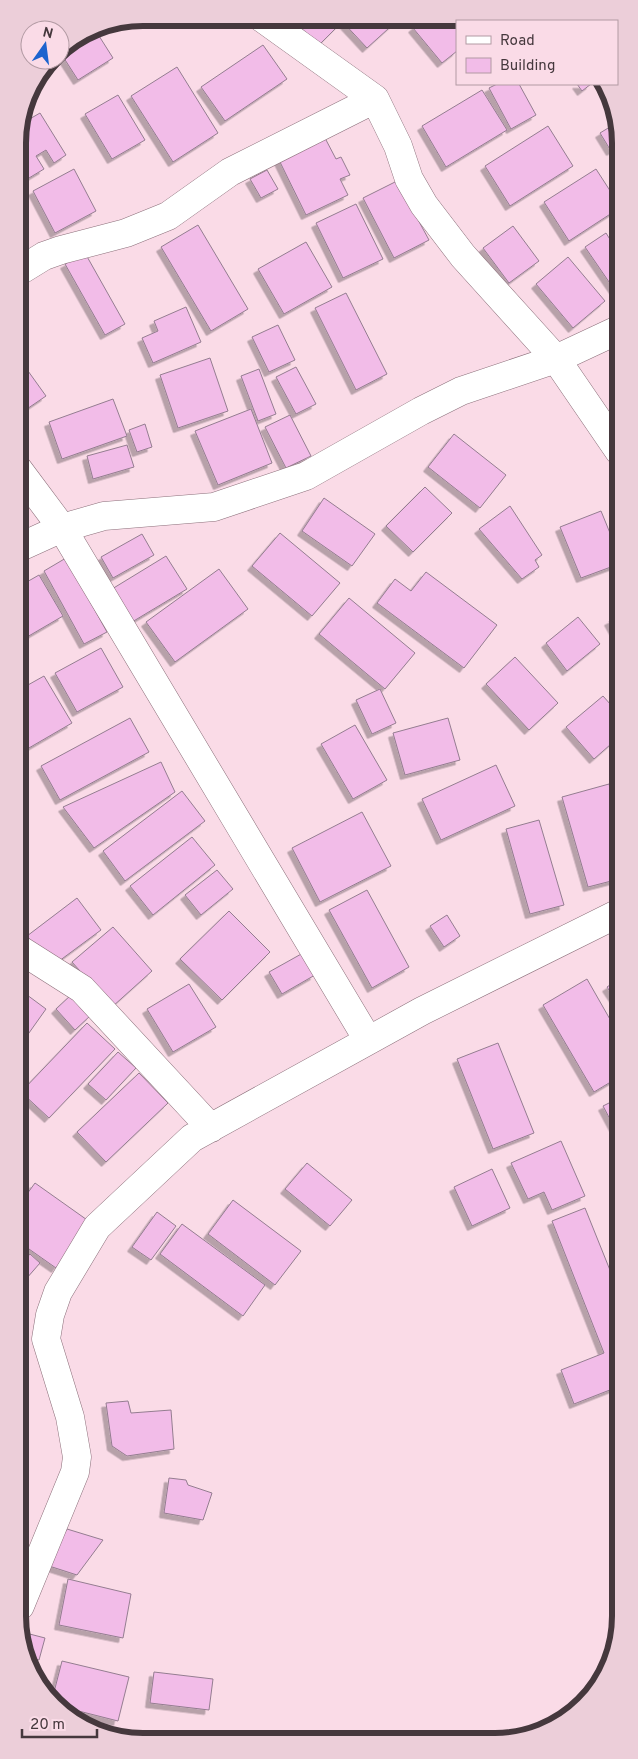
<svg xmlns="http://www.w3.org/2000/svg" width="638" height="1759" font-family="Overpass,sans-serif">
	<style>
		.building { fill: #f2bce8; stroke: #947d90; filter: url(#shadow) }
		.lines { fill: none; stroke-linecap: round; stroke-linejoin: round }
		.street-casing { stroke: #8c707b; stroke-width: 29 }
		.street { stroke: #fff; stroke-width: 28 }
		.rim { fill: none; stroke: #45383d; stroke-width: 6 }
	</style>
	<defs>
		<filter id="shadow"><feDropShadow dx="-4.5" dy="4.5" stdDeviation="0" flood-color="#0004"/></filter>
	</defs>
	<rect width="100%" height="100%" fill="#fadbe7"/>
	<path class="building" d="M 306,19 L 336,19 L 341,23 L 319,45 L 299,26 Z
		M 340,19 L 399,19 L 367,48 Z
		M 424,19 L 474,20 L 475,21 L 457,21 L 457,51 L 442,63 L 413,28 Z
		M 94,28 L 113,58 L 78,80 L 60,52 L 60,49 Z
		M 263,45 L 287,79 L 225,121 L 201,87 Z
		M 177,67 L 218,133 L 173,162 L 131,96 Z
		M 33,84 L 38,91 L 27,99 L 31,87 Z
		M 497,84 L 519,84 L 536,115 L 511,129 L 489,88 Z
		M 577,84 L 591,84 L 582,91 Z
		M 482,90 L 507,130 L 446,167 L 422,126 Z
		M 118,95 L 145,140 L 112,159 L 85,114 Z
		M 40,113 L 66,155 L 54,163 L 46,150 L 36,156 L 44,169 L 24,181 L 18,171 L 18,135 L 21,124 Z
		M 618,122 L 618,147 L 611,151 L 600,133 Z
		M 548,126 L 573,166 L 510,206 L 485,166 Z
		M 325,138 L 336,159 L 341,157 L 350,175 L 340,179 L 348,195 L 306,215 L 279,160 Z
		M 74,169 L 96,211 L 55,233 L 33,191 Z
		M 596,169 L 618,203 L 618,209 L 569,241 L 544,202 Z
		M 267,170 L 278,189 L 261,198 L 250,179 Z
		M 397,181 L 429,240 L 394,258 L 363,198 Z
		M 356,204 L 383,259 L 343,278 L 316,223 Z
		M 198,225 L 248,309 L 211,331 L 161,247 Z
		M 513,226 L 539,261 L 509,283 L 483,248 Z
		M 606,233 L 611,241 L 618,236 L 618,295 L 585,247 Z
		M 306,242 L 332,287 L 284,314 L 258,269 Z
		M 85,253 L 125,324 L 105,335 L 65,264 Z
		M 568,257 L 605,301 L 573,328 L 536,284 Z
		M 346,293 L 387,374 L 356,390 L 315,308 Z
		M 186,307 L 201,342 L 153,363 L 142,338 L 158,331 L 154,321 Z
		M 18,309 L 28,322 L 18,329 Z
		M 278,325 L 295,360 L 269,372 L 252,337 Z
		M 18,357 L 46,396 L 18,415 Z
		M 210,358 L 228,411 L 178,428 L 160,375 Z
		M 296,367 L 316,404 L 296,414 L 276,377 Z
		M 259,369 L 276,414 L 258,421 L 241,376 Z
		M 113,399 L 127,436 L 62,459 L 49,422 Z
		M 251,409 L 272,463 L 218,485 L 195,431 Z
		M 618,410 L 618,426 L 611,415 Z
		M 290,415 L 311,456 L 286,468 L 265,427 Z
		M 145,424 L 152,447 L 137,452 L 129,430 Z
		M 454,434 L 506,475 L 480,508 L 428,467 Z
		M 127,445 L 134,467 L 93,479 L 87,456 Z
		M 425,487 L 452,513 L 413,552 L 386,526 Z
		M 324,498 L 375,534 L 352,566 L 302,531 Z
		M 510,506 L 542,555 L 535,560 L 539,567 L 522,579 L 479,529 Z
		M 601,511 L 619,555 L 619,564 L 581,578 L 560,527 Z
		M 280,533 L 340,583 L 312,616 L 252,566 Z
		M 142,534 L 154,555 L 113,578 L 101,557 Z
		M 166,556 L 187,589 L 132,622 L 112,589 Z
		M 66,558 L 107,632 L 84,644 L 44,571 Z
		M 219,569 L 248,609 L 175,662 L 146,622 Z
		M 426,572 L 497,625 L 464,668 L 377,603 L 395,579 L 411,591 Z
		M 39,575 L 63,616 L 27,637 L 18,621 L 18,587 Z
		M 349,598 L 415,653 L 385,689 L 319,634 Z
		M 619,616 L 619,639 L 609,621 Z
		M 578,617 L 600,644 L 567,671 L 546,643 Z
		M 101,648 L 123,687 L 77,712 L 55,673 Z
		M 515,657 L 558,703 L 529,730 L 486,684 Z
		M 19,659 L 26,669 L 19,675 Z
		M 44,676 L 72,723 L 22,752 L 19,746 L 19,690 Z
		M 380,689 L 396,723 L 372,734 L 356,700 Z
		M 603,696 L 619,714 L 619,737 L 594,759 L 566,727 Z
		M 130,718 L 149,752 L 60,800 L 41,766 Z
		M 448,718 L 460,760 L 405,775 L 393,733 Z
		M 355,725 L 387,780 L 353,799 L 321,744 Z
		M 161,762 L 175,792 L 94,848 L 63,807 Z
		M 496,765 L 515,806 L 441,840 L 422,799 Z
		M 609,784 L 619,819 L 619,879 L 588,887 L 562,797 Z
		M 182,791 L 205,821 L 125,881 L 103,851 Z
		M 362,812 L 391,866 L 320,902 L 292,848 Z
		M 539,820 L 564,905 L 530,914 L 506,829 Z
		M 192,837 L 215,865 L 153,915 L 130,886 Z
		M 217,870 L 233,889 L 201,915 L 185,895 Z
		M 367,890 L 409,967 L 372,988 L 329,910 Z
		M 77,898 L 101,930 L 51,967 L 27,936 Z
		M 229,911 L 270,952 L 222,1000 L 180,959 Z
		M 447,915 L 460,936 L 444,947 L 430,926 Z
		M 113,927 L 152,971 L 112,1007 L 72,962 Z
		M 303,953 L 315,975 L 282,994 L 269,972 Z
		M 587,979 L 619,1035 L 619,1077 L 594,1092 L 543,1005 Z
		M 619,979 L 619,1005 L 607,987 Z
		M 189,984 L 216,1027 L 173,1052 L 147,1009 Z
		M 19,989 L 46,1009 L 19,1047 Z
		M 72,994 L 91,1015 L 75,1030 L 56,1009 Z
		M 87,1023 L 115,1049 L 49,1118 L 21,1092 Z
		M 498,1043 L 534,1133 L 493,1149 L 457,1059 Z
		M 118,1052 L 136,1068 L 106,1100 L 88,1084 Z
		M 139,1073 L 168,1103 L 106,1162 L 77,1132 Z
		M 619,1098 L 620,1138 L 603,1106 Z
		M 561,1141 L 585,1196 L 552,1210 L 544,1192 L 528,1199 L 511,1163 Z
		M 307,1163 L 352,1200 L 330,1226 L 285,1189 Z
		M 492,1169 L 510,1208 L 472,1226 L 454,1187 Z
		M 35,1183 L 90,1222 L 56,1268 L 19,1242 L 19,1205 Z
		M 233,1200 L 301,1251 L 275,1285 L 208,1234 Z
		M 585,1208 L 620,1295 L 620,1386 L 574,1404 L 561,1370 L 604,1353 L 552,1221 Z
		M 157,1212 L 176,1226 L 151,1260 L 132,1247 Z
		M 182,1224 L 265,1285 L 243,1316 L 160,1254 Z
		M 30,1254 L 40,1263 L 19,1287 L 19,1266 Z
		M 20,1340 L 26,1342 L 20,1361 Z
		M 128,1401 L 131,1413 L 171,1410 L 174,1449 L 127,1456 L 112,1446 L 106,1403 Z
		M 169,1478 L 186,1480 L 188,1485 L 212,1493 L 203,1520 L 164,1513 Z
		M 67,1529 L 103,1540 L 77,1575 L 46,1565 Z
		M 68,1579 L 131,1594 L 123,1638 L 59,1625 Z
		M 22,1632 L 45,1638 L 39,1660 L 29,1658 L 20,1641 Z
		M 62,1661 L 129,1677 L 118,1721 L 55,1705 L 52,1700 Z
		M 154,1672 L 213,1679 L 209,1710 L 150,1703 Z"/>
	<g class="lines">
		<defs>
			<path id="street" d="M 262,18 L 375,99 L 398,146 L 409,179 L 424,205 L 463,256 L 556,359 L 619,451
				M 18,272 L 44,256 L 61,250 L 126,233 L 168,216 L 230,172 L 375,99
				M 18,469 L 62,528 L 368,1040
				M 18,548 L 62,528 L 104,516 L 214,507 L 306,476 L 421,411 L 461,391 L 556,359 L 618,330
				M 19,949 L 82,989 L 211,1128
				M 20,1606 L 75,1472 L 77,1457 L 70,1417 L 46,1339 L 50,1315 L 58,1292 L 97,1227 L 192,1138 L 422,1011 L 619,913"/>
		</defs>
		<use href="#street" class="street-casing"/>
		<use href="#street" class="street"/>
	</g>
	<path d="M0 0H638V1759H0ZM143 26H495A117 117 0 0 1 612 143V1616A117 117 0 0 1 495 1733H143A117 117 0 0 1 26 1616V143A117 117 0 0 1 143 26Z" fill="#ecced9" fill-rule="evenodd"/>
	<path class="rim" d="M143 26H495A117 117 0 0 1 612 143V1616A117 117 0 0 1 495 1733H143A117 117 0 0 1 26 1616V143A117 117 0 0 1 143 26Z"/>
	<rect x="456" y="20" width="162" height="65" fill="#fadbe7" stroke="#b29aa3"/>
	<rect x="466" y="36" width="25" height="8" fill="#ffffff" stroke="#b29aa3"/>
	<text x="500" y="45" font-size="15" fill="#45383d">Road</text>
	<rect x="466" y="58" width="25" height="15" fill="#f2bce8" stroke="#b29aa3"/>
	<text x="500" y="70" font-size="15" fill="#45383d">Building</text>
	<g transform="translate(45 45) rotate(14)"><circle r="24" fill="#fadbe7" stroke="#b29aa3"/>
	<path d="M0-4L9 19L0 12L-9 19Z" fill="#1c63ce"/>
	<text y="-8" font-size="14" font-weight="bold" text-anchor="middle" fill="#45383d">N</text>
	</g>
	<path d="M22 1729v8h75v-8" fill="none" stroke="#45383d" stroke-width="2.5"/>
	<text x="30" y="1729" font-size="15" fill="#45383d" stroke="#fadbe7" stroke-width="4" paint-order="stroke">20 m</text>
</svg>
